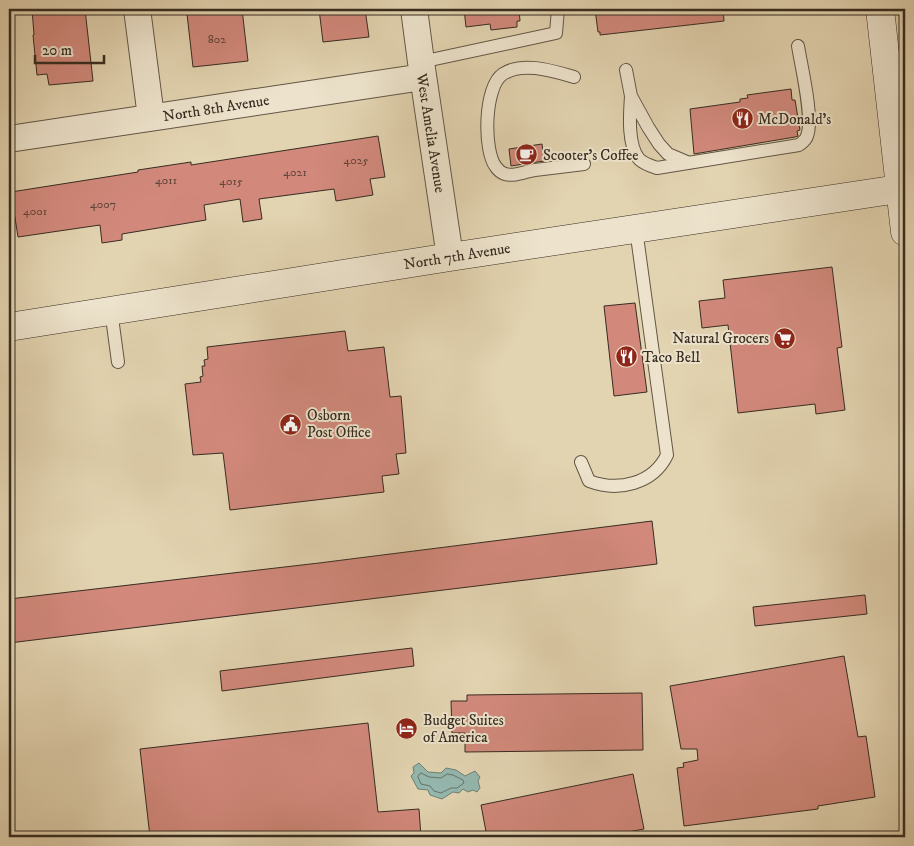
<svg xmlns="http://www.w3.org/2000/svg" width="914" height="846" font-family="'IM FELL DW Pica',serif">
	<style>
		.water { fill: #95b8af; stroke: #6f8076 }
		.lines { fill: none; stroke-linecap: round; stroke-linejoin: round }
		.shore { stroke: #667268; stroke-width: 1 }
		.building { fill: #d2897c; stroke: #372c21 }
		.lane-casing { stroke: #625645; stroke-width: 14 }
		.street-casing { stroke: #625645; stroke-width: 28 }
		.secondary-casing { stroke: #372c21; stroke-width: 29 }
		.lane { stroke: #ede3cc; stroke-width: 12 }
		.street { stroke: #ede3cc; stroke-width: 26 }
		.secondary { stroke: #ede3cc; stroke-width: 28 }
		.labels { text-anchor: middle; stroke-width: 4; stroke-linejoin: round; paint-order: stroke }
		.number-label { font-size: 12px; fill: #5e4338 }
		.street-label { font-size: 15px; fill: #372c21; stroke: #ede3cc }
		.poi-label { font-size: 15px; fill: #372c21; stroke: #ede3cc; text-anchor: start }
	</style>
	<rect width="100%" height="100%" fill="#e3d4b1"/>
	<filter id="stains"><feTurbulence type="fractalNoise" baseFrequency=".004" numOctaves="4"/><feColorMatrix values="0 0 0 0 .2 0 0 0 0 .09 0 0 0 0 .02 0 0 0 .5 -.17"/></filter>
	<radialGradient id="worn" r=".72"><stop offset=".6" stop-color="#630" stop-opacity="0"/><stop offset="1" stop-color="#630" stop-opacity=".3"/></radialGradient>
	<path class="water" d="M 419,763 L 428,772 L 441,773 L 446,768 L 456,770 L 465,776 L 475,771 L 480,777 L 478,781 L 480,788 L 477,792 L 473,790 L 468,792 L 463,789 L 459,793 L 453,792 L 442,799 L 430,795 L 428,790 L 418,789 L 411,776 L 414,773 L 413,767 Z"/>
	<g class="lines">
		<path class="shore" d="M 421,773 L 429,777 L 441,778 L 447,774 L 453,775 L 463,780 L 464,783 L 457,788 L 451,788 L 441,793 L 434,791 L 430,786 L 421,784 L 418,777 Z"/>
	</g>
	<path class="building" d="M 32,9 L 85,9 L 93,81 L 49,85 L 47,74 L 37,75 L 33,35 L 34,35 Z
		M 235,9 L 242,9 L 248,61 L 193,67 L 187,14 Z
		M 319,9 L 365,9 L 369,37 L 323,42 Z
		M 464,9 L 519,9 L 520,21 L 517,21 L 517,27 L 491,30 L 490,24 L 466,27 Z
		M 595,9 L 723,9 L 724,21 L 600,35 L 600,32 L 598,32 Z
		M 791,89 L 792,100 L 795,100 L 800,130 L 797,131 L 798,136 L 795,137 L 694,154 L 690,109 L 740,102 L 740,99 L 748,98 L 747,95 Z
		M 378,136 L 385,177 L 370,179 L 373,195 L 336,201 L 334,189 L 259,199 L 262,219 L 243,222 L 240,199 L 204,205 L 206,220 L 122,234 L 122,240 L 102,243 L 100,225 L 18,237 L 11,192 L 138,172 L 138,170 L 191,162 L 191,165 Z
		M 542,144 L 544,161 L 511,166 L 509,149 Z
		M 832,267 L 842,347 L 837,348 L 845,410 L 816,414 L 815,404 L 738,413 L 728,325 L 702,328 L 699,301 L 725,298 L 723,280 Z
		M 635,303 L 647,392 L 614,396 L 604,306 Z
		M 345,331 L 348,351 L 384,347 L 390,397 L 401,396 L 406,453 L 396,454 L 399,474 L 382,476 L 384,492 L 230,510 L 223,453 L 193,455 L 185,384 L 201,382 L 200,377 L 203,376 L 202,366 L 205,366 L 204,360 L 208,359 L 207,347 Z
		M 652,521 L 657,564 L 9,643 L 9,599 L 319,563 Z
		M 865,595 L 867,614 L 755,626 L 753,607 Z
		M 412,648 L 414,666 L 222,691 L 220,671 Z
		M 844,656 L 858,737 L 866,736 L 875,797 L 818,806 L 818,809 L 684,826 L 677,768 L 684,767 L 683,763 L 698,760 L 697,749 L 681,749 L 670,686 Z
		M 642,693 L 643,750 L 465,752 L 465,733 L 452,733 L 451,701 L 467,701 L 467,695 Z
		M 368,723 L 378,812 L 419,809 L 421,837 L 150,837 L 140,749 Z
		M 633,774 L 644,829 L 602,837 L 487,837 L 481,805 Z"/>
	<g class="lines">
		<defs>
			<path id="lane" d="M 421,62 L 556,33 L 558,9
				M 626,70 L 631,96 L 648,127 L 659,144 L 668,154 L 689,163
				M 574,77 C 553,71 523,61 503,74 C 484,86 483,151 496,167 C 498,170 502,173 505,174 C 514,177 526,171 535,170 C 551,168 568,166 584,164
				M 631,96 C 630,112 627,145 639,159 C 644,164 651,166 657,168 L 799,145 C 803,142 806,140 807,136 C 814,119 801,65 798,46
				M 111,310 L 118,362
				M 581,462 L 589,481 C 618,492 653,484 667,455 L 636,229"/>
			<path id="street" d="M 137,9 L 151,117
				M 414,9 L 421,62 L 450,257
				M 9,139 L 423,77"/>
			<path id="secondary" d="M 880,9 L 905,232
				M 9,327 L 450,257 L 905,188"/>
		</defs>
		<use href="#lane" class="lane-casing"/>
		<use href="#street" class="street-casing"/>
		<use href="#secondary" class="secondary-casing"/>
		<use href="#lane" class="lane"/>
		<use href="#street" class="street"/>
		<use href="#secondary" class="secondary"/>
	</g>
	<defs>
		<symbol id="restaurant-disc" viewBox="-11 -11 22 22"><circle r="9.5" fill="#8f2418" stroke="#ede3cc"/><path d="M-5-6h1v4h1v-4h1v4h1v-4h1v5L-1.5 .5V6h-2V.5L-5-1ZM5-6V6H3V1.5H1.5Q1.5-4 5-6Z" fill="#fff"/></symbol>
		<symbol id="cafe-disc" viewBox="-11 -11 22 22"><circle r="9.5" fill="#8f2418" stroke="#ede3cc"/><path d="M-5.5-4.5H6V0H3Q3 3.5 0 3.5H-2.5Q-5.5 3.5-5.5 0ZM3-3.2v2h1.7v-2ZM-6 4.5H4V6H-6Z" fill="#fff"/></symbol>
		<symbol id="supermarket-disc" viewBox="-11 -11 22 22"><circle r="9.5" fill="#8f2418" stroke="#ede3cc"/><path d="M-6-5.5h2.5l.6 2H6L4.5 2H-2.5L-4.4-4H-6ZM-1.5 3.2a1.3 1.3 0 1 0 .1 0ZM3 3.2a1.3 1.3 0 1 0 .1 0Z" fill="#fff"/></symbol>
		<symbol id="civic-disc" viewBox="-11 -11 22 22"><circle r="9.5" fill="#8f2418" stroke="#ede3cc"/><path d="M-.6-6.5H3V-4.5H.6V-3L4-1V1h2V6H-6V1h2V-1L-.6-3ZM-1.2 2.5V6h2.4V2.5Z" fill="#fff"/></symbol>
		<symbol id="hotel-disc" viewBox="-11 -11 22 22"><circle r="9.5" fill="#8f2418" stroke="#ede3cc"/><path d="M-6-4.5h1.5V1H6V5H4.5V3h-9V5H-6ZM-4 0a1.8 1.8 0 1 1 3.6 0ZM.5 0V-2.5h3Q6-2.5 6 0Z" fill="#fff"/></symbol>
	</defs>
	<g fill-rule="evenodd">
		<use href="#restaurant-disc" x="730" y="106" width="25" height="25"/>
		<use href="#cafe-disc" x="514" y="142" width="25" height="25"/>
		<use href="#supermarket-disc" x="772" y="326" width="25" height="25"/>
		<use href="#restaurant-disc" x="614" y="344" width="25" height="25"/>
		<use href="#civic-disc" x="278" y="412" width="25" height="25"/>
		<use href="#hotel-disc" x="394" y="716" width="25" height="25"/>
	</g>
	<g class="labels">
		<g class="number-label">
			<text x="217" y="43">802</text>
			<text x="356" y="164">4025</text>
			<text x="295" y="176">4021</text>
			<text x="166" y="184">4011</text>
			<text x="231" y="185">4015</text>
			<text x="103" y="208">4007</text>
			<text x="35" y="215">4001</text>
		</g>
		<g class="street-label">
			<text transform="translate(216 108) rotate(-9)" y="5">North 8th Avenue</text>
			<text transform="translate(431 133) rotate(81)" y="5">West Amelia Avenue</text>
			<text transform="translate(457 256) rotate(-9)" y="5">North 7th Avenue</text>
		</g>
		<g class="poi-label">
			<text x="758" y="124">McDonald's</text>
			<text x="543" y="160">Scooter's Coffee</text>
			<text x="769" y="343" text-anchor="end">Natural Grocers</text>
			<text x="642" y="362">Taco Bell</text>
			<text x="307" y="420">Osborn<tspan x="307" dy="17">Post Office</tspan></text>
			<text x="423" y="725">Budget Suites<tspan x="423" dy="17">of America</tspan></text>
		</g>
	</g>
	<rect width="914" height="846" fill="none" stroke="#e3d4b1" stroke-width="30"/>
	<rect x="10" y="10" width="894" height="826" fill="none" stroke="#372c21" stroke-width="2.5"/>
	<rect x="15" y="15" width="884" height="816" fill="none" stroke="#372c21"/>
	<path d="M35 55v8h69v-8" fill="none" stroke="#372c21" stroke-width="2.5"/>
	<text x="42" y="55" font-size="15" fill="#372c21" stroke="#ede3cc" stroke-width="4" paint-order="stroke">20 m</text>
	<rect width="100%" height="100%" filter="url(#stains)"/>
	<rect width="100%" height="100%" fill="url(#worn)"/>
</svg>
